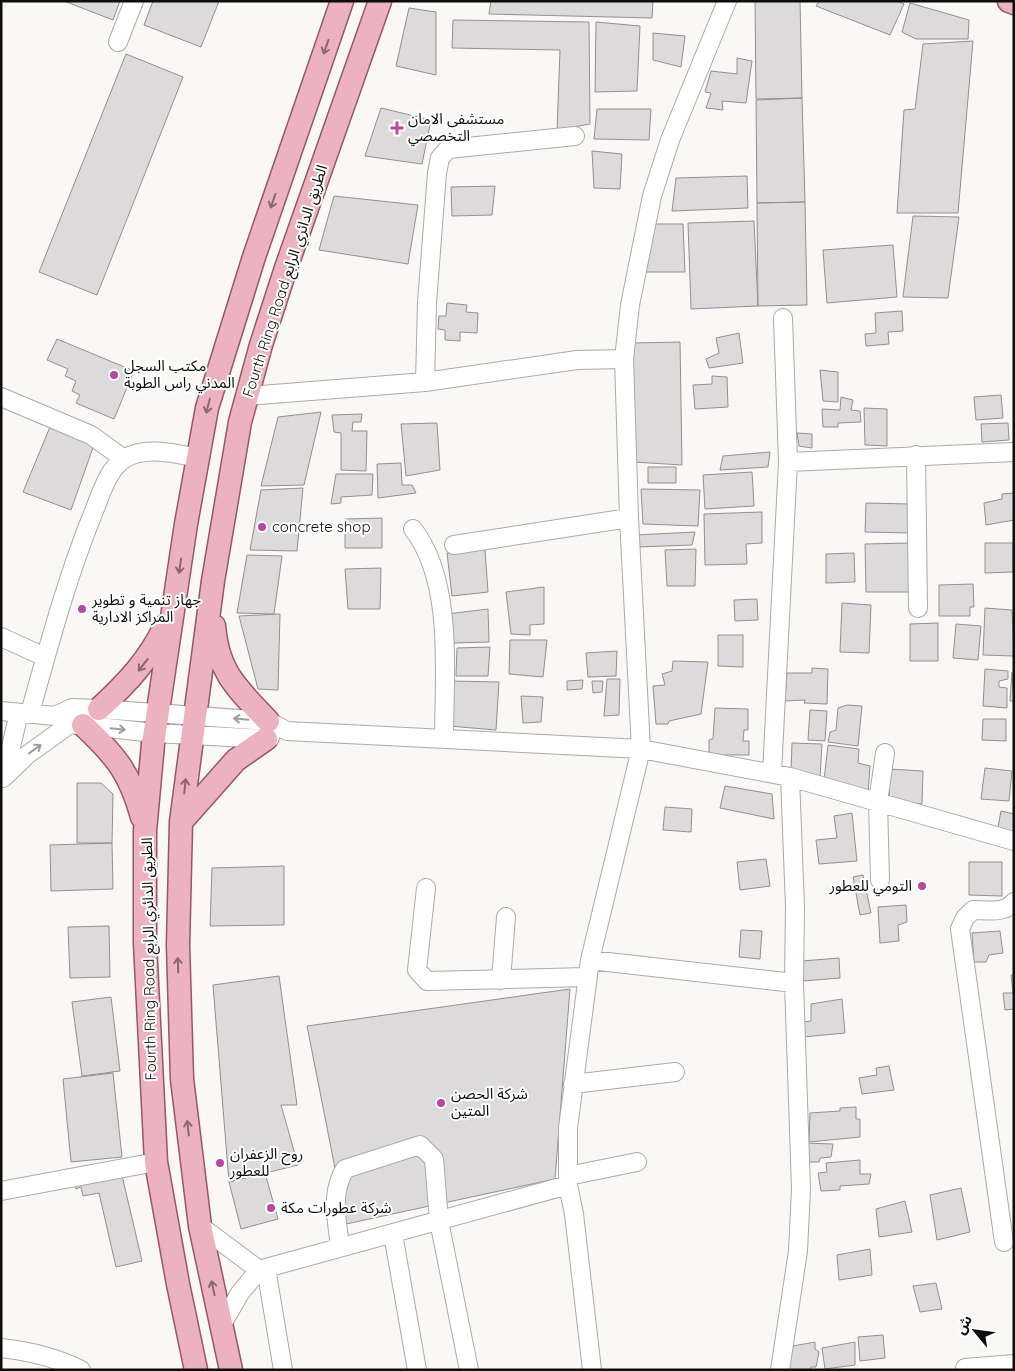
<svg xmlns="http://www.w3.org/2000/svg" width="1015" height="1371" font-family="Quicksand,'Noto Sans Arabic',sans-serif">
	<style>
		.building { fill: #dddadc; stroke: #928f91 }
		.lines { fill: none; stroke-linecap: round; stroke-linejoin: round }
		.minor-casing { stroke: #abaaa7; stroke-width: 20 }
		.major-casing { stroke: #975765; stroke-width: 25 }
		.minor { stroke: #fff; stroke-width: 18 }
		.major { stroke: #edb2bf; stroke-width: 22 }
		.oneway { stroke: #88686e }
		.oneway2 { stroke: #9e9e9e }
		.poi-dot { fill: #b946a0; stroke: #fff; stroke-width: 2 }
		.labels { text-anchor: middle; stroke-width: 4; stroke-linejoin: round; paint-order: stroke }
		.poi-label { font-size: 15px; fill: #0d0d0c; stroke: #fff; text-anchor: start }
		.street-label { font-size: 15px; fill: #0d0d0c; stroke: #fff }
	</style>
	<rect width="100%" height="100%" fill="#f9f8f5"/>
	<path class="building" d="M 64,1 L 120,1 L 113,20 Z
		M 153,1 L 219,1 L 201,47 L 144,25 Z
		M 491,1 L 653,1 L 652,18 L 489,14 Z
		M 755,1 L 800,1 L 802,98 L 756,99 Z
		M 819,1 L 897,1 L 904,4 L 890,35 L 816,6 Z
		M 910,3 L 969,20 L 968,39 L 916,39 L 902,32 Z
		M 409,8 L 436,12 L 436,75 L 396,66 Z
		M 453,20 L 589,22 L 590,124 L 557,130 L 560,50 L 452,48 Z
		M 596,22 L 640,26 L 637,91 L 595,92 Z
		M 653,33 L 685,36 L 681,67 L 653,60 Z
		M 973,41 L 958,213 L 897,213 L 904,110 L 915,109 L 923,44 Z
		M 126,54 L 183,77 L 97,295 L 39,272 Z
		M 737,58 L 752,61 L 746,103 L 722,101 L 723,110 L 706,108 L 711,93 L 705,92 L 711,71 L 737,74 Z
		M 802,98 L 805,202 L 757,203 L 756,100 Z
		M 381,108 L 431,120 L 422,164 L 365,156 Z
		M 597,109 L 651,109 L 649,140 L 594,139 Z
		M 592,151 L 622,154 L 620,189 L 594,188 Z
		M 747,176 L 748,208 L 672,211 L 676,178 Z
		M 495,186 L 492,215 L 452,216 L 451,187 Z
		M 334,196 L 418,205 L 408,264 L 319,250 Z
		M 805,202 L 807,305 L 758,306 L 757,203 Z
		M 913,216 L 959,217 L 948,298 L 903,297 Z
		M 754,221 L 758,306 L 691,309 L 688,223 Z
		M 651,224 L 683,224 L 685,272 L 638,272 Z
		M 893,245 L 897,297 L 827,303 L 823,250 Z
		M 447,303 L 467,305 L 466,312 L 478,313 L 477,333 L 460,332 L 460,341 L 445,340 L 445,330 L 438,329 L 439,316 L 446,316 Z
		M 902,311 L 903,331 L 888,332 L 889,344 L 866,346 L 865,334 L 876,333 L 875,313 Z
		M 739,333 L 743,363 L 709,368 L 706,359 L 719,353 L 716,338 Z
		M 57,339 L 134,371 L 114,419 L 76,403 L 80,395 L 72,391 L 76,381 L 65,376 L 68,369 L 47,360 Z
		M 680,342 L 682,465 L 634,462 L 630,413 L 634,343 Z
		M 820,370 L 838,372 L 838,402 L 823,401 Z
		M 712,376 L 727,377 L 728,407 L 695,409 L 693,385 L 712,384 Z
		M 1001,395 L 1003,418 L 976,420 L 974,397 Z
		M 841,397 L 853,400 L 851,410 L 860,411 L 861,422 L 838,423 L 838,427 L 823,427 L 822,409 L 840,410 Z
		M 864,408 L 887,409 L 887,446 L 865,445 Z
		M 321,412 L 304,485 L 261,486 L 278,417 Z
		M 362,414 L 361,422 L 353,422 L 352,431 L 367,431 L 366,471 L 341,470 L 341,433 L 334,432 L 332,415 Z
		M 437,423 L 440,470 L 406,476 L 401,424 Z
		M 1008,423 L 1009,440 L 982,442 L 981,424 Z
		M 50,427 L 95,442 L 71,510 L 23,492 Z
		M 797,433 L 812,434 L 812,448 L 799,446 Z
		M 770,452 L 768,467 L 720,470 L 723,456 Z
		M 401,463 L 402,485 L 412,485 L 416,493 L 378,498 L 377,464 Z
		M 648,467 L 676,467 L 676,483 L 648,483 Z
		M 752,472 L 754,506 L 705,509 L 703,475 Z
		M 336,474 L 373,474 L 372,495 L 341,497 L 341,503 L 331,504 Z
		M 303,488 L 297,551 L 250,550 L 261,490 Z
		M 641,489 L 700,490 L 698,526 L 643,524 Z
		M 1014,493 L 1014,520 L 986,525 L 984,503 L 1002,499 L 1002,494 Z
		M 866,503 L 910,504 L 909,533 L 865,532 Z
		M 762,512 L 762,543 L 746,544 L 747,564 L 705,565 L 704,514 Z
		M 382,518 L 382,548 L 345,548 L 345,519 Z
		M 695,532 L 692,545 L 636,547 L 635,535 Z
		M 910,543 L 910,592 L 866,592 L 865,544 Z
		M 985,543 L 1013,543 L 1013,572 L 985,573 Z
		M 696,549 L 695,586 L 667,586 L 665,550 Z
		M 485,550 L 488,592 L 452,596 L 447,553 Z
		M 854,553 L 855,582 L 826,583 L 826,554 Z
		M 247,555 L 282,556 L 274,614 L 237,613 Z
		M 381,568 L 380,609 L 348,609 L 345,569 Z
		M 973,584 L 974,607 L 970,607 L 970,616 L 939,616 L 939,585 Z
		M 544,587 L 544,624 L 530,625 L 530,635 L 511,634 L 506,592 Z
		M 757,599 L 758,620 L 735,621 L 734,600 Z
		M 842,603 L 871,605 L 869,653 L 840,652 Z
		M 985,608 L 1012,610 L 1014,656 L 983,655 Z
		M 488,609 L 489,642 L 453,643 L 447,614 Z
		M 280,614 L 278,690 L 258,689 L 239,616 Z
		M 938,623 L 938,661 L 910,661 L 910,624 Z
		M 956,624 L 981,626 L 978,660 L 953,658 Z
		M 718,635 L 743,635 L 743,667 L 718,666 Z
		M 510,640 L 547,640 L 543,677 L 509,674 Z
		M 490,647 L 488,676 L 456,676 L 457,648 Z
		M 617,651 L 616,676 L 588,677 L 586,653 Z
		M 673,661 L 708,662 L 701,714 L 669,721 L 668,724 L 656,724 L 653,686 L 665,685 L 662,674 L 672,671 Z
		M 812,668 L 828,669 L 827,704 L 804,703 L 805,700 L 785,701 L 787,673 L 812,673 Z
		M 985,669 L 1008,671 L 1008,679 L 999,681 L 999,687 L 1007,688 L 1007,708 L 983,706 Z
		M 1012,672 L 1014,701 L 1010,701 Z
		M 607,679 L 620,679 L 619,715 L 604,716 Z
		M 583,680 L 582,689 L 567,690 L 567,681 Z
		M 449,681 L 499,682 L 496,730 L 449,726 Z
		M 592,681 L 603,681 L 602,692 L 593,693 Z
		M 521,696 L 543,697 L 541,722 L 523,723 Z
		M 847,705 L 862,706 L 858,746 L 828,742 L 830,732 L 836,730 L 838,708 Z
		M 715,708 L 748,709 L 748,730 L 744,730 L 743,741 L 749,741 L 749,755 L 709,755 L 709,740 L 713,739 Z
		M 810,710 L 827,711 L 825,741 L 808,740 Z
		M 983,719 L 1006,719 L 1006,741 L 982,740 Z
		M 792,743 L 822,744 L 820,778 L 791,773 Z
		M 828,745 L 859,749 L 858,763 L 870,766 L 868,793 L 824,780 Z
		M 985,768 L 1012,771 L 1009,801 L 981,799 Z
		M 890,769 L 923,771 L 922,804 L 889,802 Z
		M 77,783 L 101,783 L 113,794 L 112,843 L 77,843 Z
		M 725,786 L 772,794 L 774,819 L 720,808 Z
		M 665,807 L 692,809 L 691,832 L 663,830 Z
		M 1001,811 L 1014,814 L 1014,836 L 997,833 Z
		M 852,813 L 857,861 L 819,864 L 816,840 L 837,838 L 834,816 Z
		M 112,843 L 113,889 L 51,891 L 50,845 Z
		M 766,859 L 770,886 L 740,890 L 737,862 Z
		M 969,862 L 1002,862 L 1002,896 L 969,895 Z
		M 284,866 L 284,925 L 210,926 L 212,868 Z
		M 863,875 L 871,913 L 860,915 L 853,877 Z
		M 906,905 L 907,922 L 898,925 L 899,941 L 880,943 L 878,907 Z
		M 109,926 L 110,977 L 70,978 L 68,927 Z
		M 741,930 L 762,931 L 760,959 L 739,957 Z
		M 1000,931 L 1003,953 L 989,955 L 986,962 L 974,962 L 972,933 Z
		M 839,958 L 840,978 L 803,981 L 802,961 Z
		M 1011,975 L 1014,975 L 1014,1009 L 1005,1010 L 1003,993 L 1013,993 Z
		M 279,976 L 297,1105 L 281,1105 L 298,1165 L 229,1182 L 213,985 Z
		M 570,989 L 555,1179 L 346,1224 L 307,1026 Z
		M 111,997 L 120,1071 L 82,1076 L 72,1002 Z
		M 842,999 L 845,1033 L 803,1037 L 802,1022 L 811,1021 L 811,1004 Z
		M 889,1066 L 894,1090 L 862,1094 L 859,1078 L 877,1075 L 876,1068 Z
		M 113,1073 L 122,1157 L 71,1162 L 63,1079 Z
		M 856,1107 L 856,1119 L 860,1119 L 860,1137 L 809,1142 L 810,1113 L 840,1111 L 840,1108 Z
		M 805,1143 L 833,1144 L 831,1157 L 820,1158 L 819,1162 L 803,1162 Z
		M 860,1160 L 860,1174 L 871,1174 L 869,1184 L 840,1186 L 840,1190 L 821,1191 L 818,1173 L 827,1172 L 826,1163 Z
		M 121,1171 L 142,1261 L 116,1267 L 99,1193 L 83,1196 L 81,1187 L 76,1189 L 74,1182 Z
		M 265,1173 L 278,1219 L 241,1229 L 229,1182 Z
		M 961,1188 L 970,1232 L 937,1240 L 930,1195 Z
		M 905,1201 L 912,1232 L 879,1237 L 876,1209 Z
		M 870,1249 L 872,1275 L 839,1280 L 837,1255 Z
		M 936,1283 L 942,1309 L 920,1312 L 913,1286 Z
		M 883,1335 L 885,1358 L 860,1361 L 858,1337 Z
		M 815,1342 L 815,1349 L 819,1352 L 816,1367 L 811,1367 L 810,1370 L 788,1370 L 793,1346 Z
		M 855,1342 L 855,1365 L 825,1369 L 822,1348 Z"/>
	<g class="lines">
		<defs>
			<path id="minor" d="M 118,42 L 134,1
				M 783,318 L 788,462
				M 425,382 L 427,303 L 437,173 L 440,158 L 448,149 L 575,136
				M 247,396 L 425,382 L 577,360 L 624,359
				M 1,397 L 91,435 L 124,459
				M 916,455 L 918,608
				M 413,529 C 454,582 444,674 444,739
				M 454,545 L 629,518
				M 1,637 L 45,657
				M 1,711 L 55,716 L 70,724 L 155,733 L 266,739 L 270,738
				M 30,713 C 49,645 67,577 94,511 C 101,494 108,469 124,459 C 145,445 177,454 199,458
				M 55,716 L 72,708 L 99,709 L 268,721 L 287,731 L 641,749 L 790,777 L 1014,841
				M 772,773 L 788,462 L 1014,452
				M 4,776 L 19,713
				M 3,778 L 27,755 L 70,724
				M 880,880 L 878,802 L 885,753
				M 426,888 L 417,970 L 427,981 L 587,977
				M 590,960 L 794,983
				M 501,980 L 506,917
				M 573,1084 L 675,1072
				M 568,1176 L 637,1162
				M 1,1191 L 156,1162
				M 200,1226 L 259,1270
				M 393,1234 L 417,1370
				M 1004,1242 L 960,929 L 965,918 L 973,910 C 987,910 1004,914 1014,902
				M 340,1247 C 337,1219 330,1194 345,1169 L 420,1145 L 434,1159 L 439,1221 L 469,1370
				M 266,1268 L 283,1370
				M 221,1326 L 240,1293 L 259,1270 L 568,1185
				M 1,1348 C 30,1351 55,1357 81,1370
				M 965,1368 L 1014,1364
				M 592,1370 L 574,1214 L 568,1185 L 568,1128 L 590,960 L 641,749 L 629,518 L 624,359 L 630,305 L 652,196 L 670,140 L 727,1
				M 780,1370 L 798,1251 L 801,1189 L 794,983 L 795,907 L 790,777"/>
			<path id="major" d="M 1009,1 L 1014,3
				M 214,626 C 218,673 237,688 268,721
				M 99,709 C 127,683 149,660 165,626
				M 83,725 C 116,756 130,773 142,817
				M 181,822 L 236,760 L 266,739
				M 196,1370 L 178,1284 L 156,1162 L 145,943 L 145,831 L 153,744 L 186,524 L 207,408 L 254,257 L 342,1
				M 231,1370 L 200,1226 L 182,1079 L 178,945 L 181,822 L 213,581 L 240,422 L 261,345 L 286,268 L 380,1"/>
		</defs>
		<use href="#minor" class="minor-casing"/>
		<use href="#major" class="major-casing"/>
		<use href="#minor" class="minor"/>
		<use href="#major" class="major"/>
	</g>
	<defs><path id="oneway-shaft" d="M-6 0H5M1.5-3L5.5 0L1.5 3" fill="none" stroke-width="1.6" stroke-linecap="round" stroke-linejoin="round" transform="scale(1.25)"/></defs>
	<g class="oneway">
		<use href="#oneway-shaft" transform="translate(326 47) rotate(109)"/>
		<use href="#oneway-shaft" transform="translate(273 201) rotate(109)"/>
		<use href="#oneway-shaft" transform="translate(208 406) rotate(104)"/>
		<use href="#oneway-shaft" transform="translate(180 566) rotate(98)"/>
		<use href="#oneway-shaft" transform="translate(143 665) rotate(128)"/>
		<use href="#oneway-shaft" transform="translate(185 786) rotate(-84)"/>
		<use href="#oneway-shaft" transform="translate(178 965) rotate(-92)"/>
		<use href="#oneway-shaft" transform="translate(188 1128) rotate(-96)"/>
		<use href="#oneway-shaft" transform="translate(213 1288) rotate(-102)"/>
	</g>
	<g class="oneway2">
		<use href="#oneway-shaft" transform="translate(241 719) rotate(-175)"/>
		<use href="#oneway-shaft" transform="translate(118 729) rotate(6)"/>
		<use href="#oneway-shaft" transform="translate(35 749) rotate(-36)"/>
	</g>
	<g class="poi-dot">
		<path d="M394.5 120.5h5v5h5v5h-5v5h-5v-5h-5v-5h5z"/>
		<circle cx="114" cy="375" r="5"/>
		<circle cx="262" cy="527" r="5"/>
		<circle cx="82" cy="609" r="5"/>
		<circle cx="922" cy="886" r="5"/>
		<circle cx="441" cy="1103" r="5"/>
		<circle cx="220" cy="1163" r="5"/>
		<circle cx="271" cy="1208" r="5"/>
	</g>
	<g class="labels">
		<g class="poi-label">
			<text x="408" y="124">مستشفى الامان<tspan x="408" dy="17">التخصصي</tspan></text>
			<text x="124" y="371">مكتب السجل<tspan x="124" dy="17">المدني راس الطوبة</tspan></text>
			<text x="272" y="532">concrete shop</text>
			<text x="92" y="605">جهاز تنمية و تطوير<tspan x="92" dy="17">المراكز الادارية</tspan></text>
			<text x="912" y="891" text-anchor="end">التومي للعطور</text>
			<text x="451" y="1099">شركة الحصن<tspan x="451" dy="17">المتين</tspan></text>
			<text x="230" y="1159">روح الزعفران<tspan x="230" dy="17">للعطور</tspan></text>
			<text x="281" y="1213">شركة عطورات مكة</text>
		</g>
		<g class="street-label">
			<text transform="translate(285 281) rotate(-72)" y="5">Fourth Ring Road الطريق الدائري الرابع</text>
			<text transform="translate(149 959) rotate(-91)" y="5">Fourth Ring Road الطريق الدائري الرابع</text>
		</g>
	</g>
	<rect width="1015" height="1371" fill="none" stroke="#0d0d0c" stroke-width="5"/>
	<g transform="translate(975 1331) rotate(299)" stroke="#ffffff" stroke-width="4" paint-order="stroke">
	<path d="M0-4L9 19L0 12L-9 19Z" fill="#0d0d0c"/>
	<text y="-8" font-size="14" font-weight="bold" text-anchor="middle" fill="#0d0d0c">ش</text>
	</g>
</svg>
